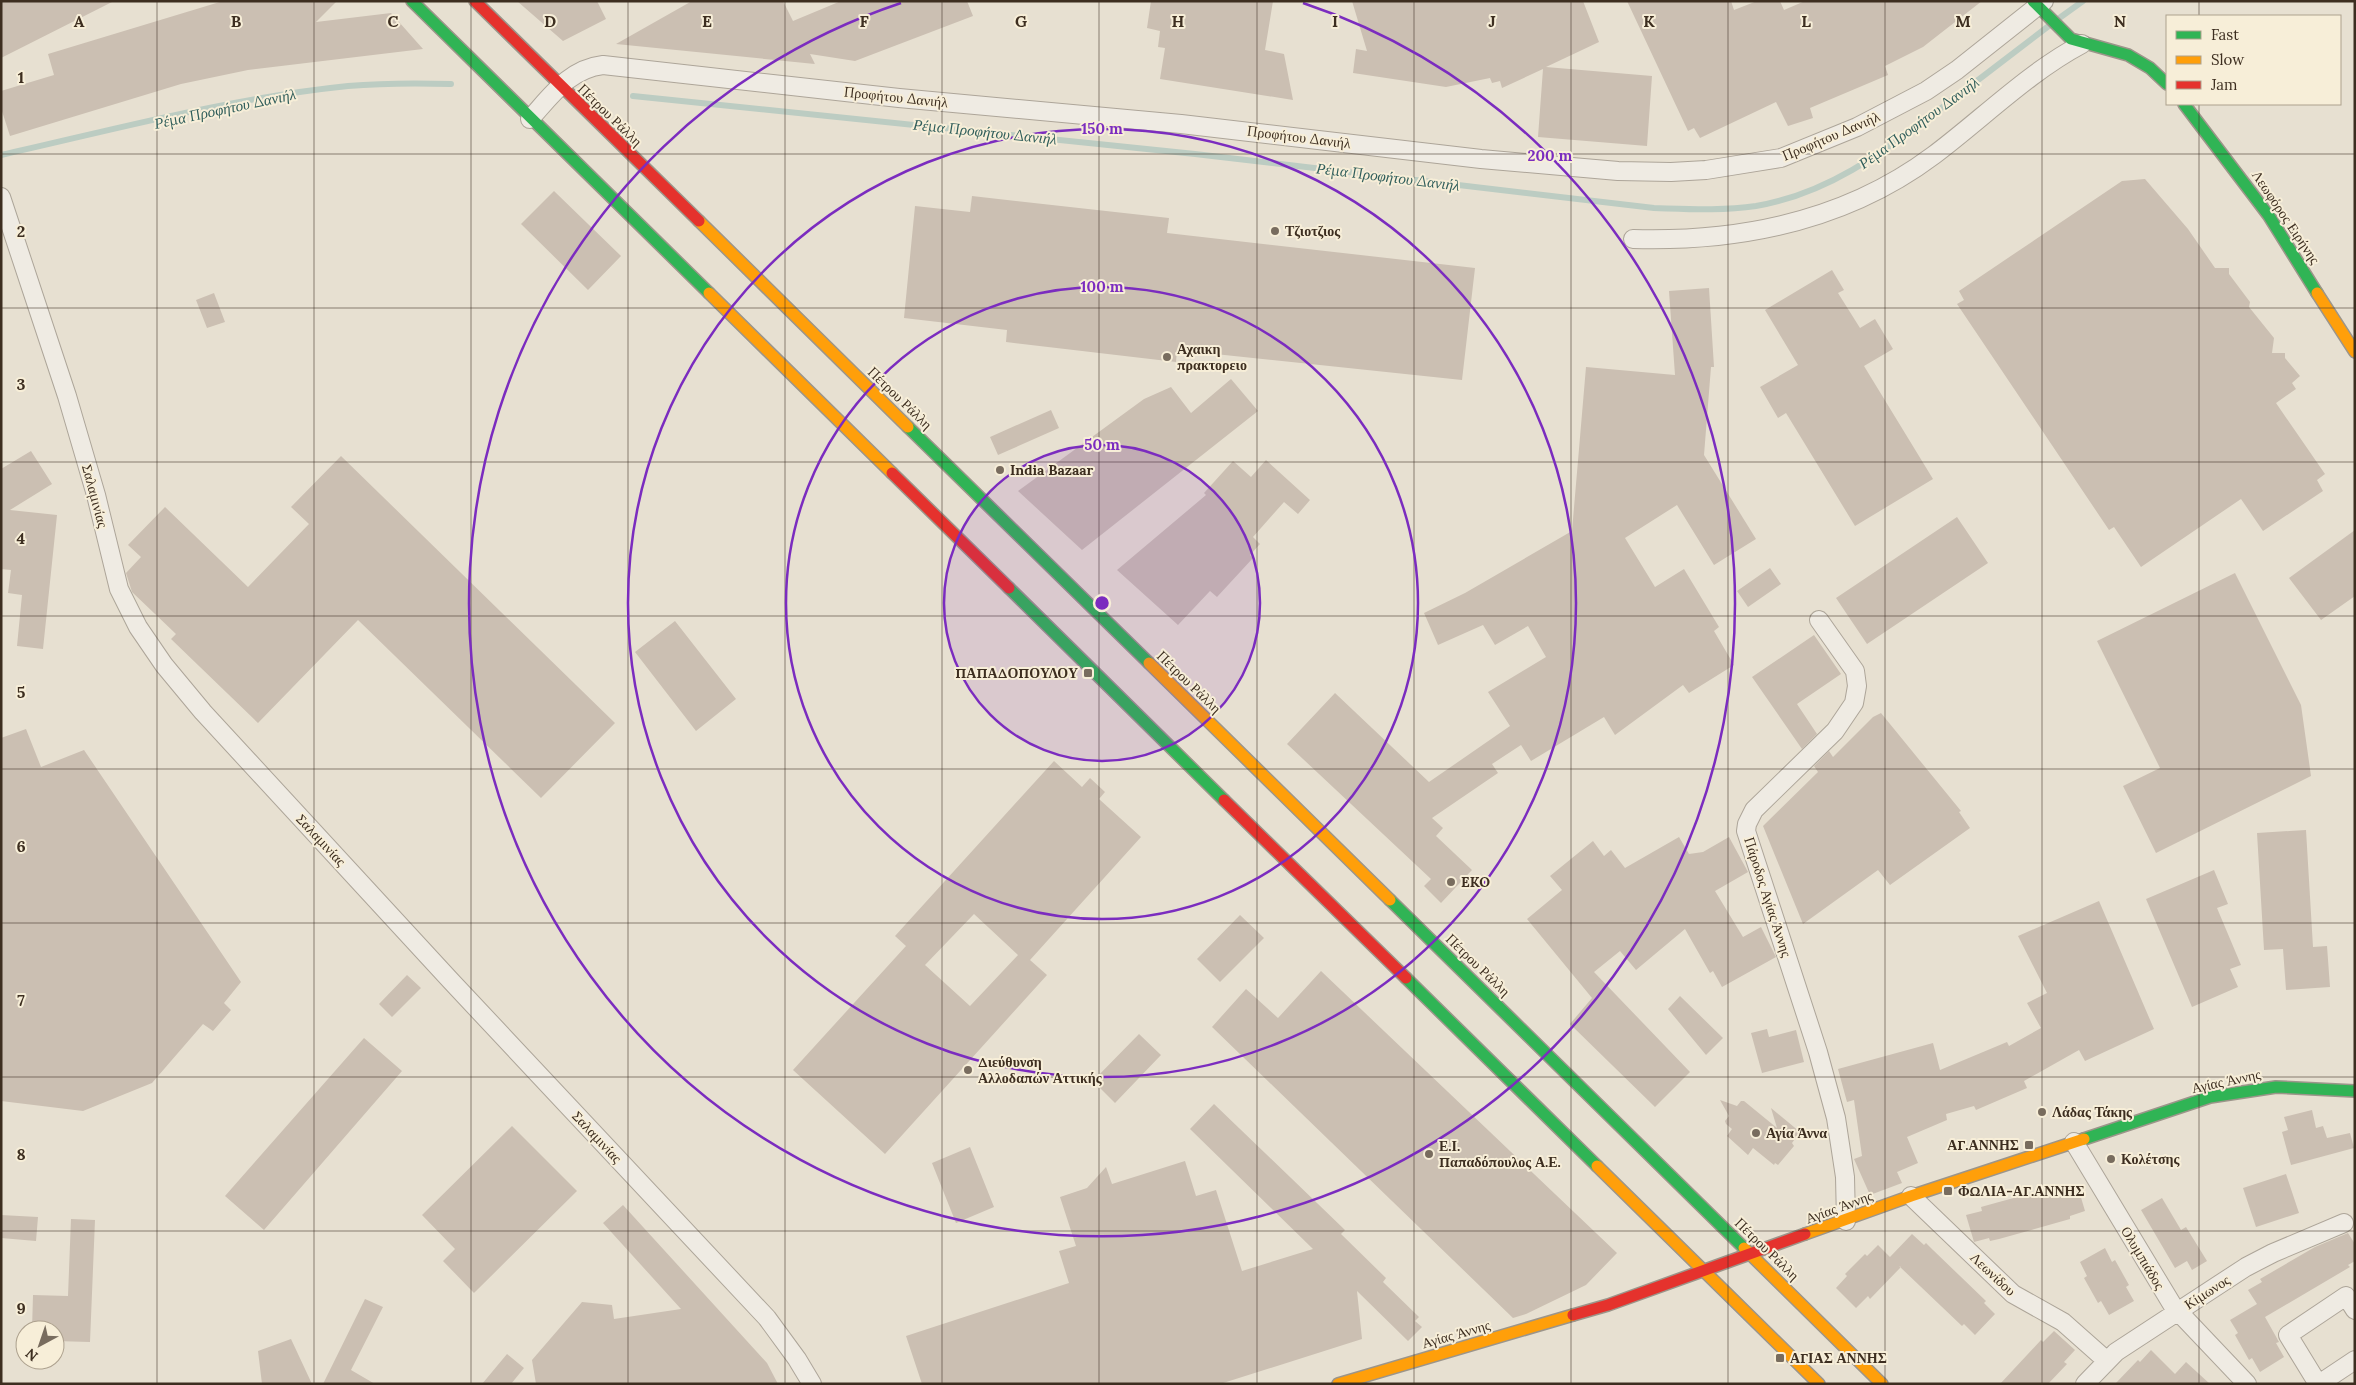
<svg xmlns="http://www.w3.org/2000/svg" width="2356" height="1385" font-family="Lora,serif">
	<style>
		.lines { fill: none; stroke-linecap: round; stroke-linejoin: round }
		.stream { stroke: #bcccc2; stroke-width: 6 }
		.building { fill: #cbbfb2; fill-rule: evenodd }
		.street-casing { stroke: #ada599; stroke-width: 20 }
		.fast-casing { stroke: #9c958a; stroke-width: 14 }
		.slow-casing { stroke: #9c958a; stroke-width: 14 }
		.jam-casing { stroke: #9c958a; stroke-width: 14 }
		.street { stroke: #efebe3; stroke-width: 18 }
		.fast { stroke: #30b455; stroke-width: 11 }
		.slow { stroke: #ff9f0a; stroke-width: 11 }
		.jam { stroke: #e5322d; stroke-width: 11 }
		.grid { fill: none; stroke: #3d2e20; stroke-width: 1; stroke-opacity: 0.55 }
		.ring { fill: none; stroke: #7b2cbf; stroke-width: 2.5 }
		.poi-dot { fill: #786c5e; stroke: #f7eed8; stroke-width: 2 }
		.labels { text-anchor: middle; stroke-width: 4; stroke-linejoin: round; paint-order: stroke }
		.street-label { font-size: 14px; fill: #3d2e20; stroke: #f7eed8 }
		.poi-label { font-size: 14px; font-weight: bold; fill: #3d2e20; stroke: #f7eed8; text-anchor: start }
		.water-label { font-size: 15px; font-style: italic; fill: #2f5d5a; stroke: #f7eed8 }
		.grid-label { font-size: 16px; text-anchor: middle; font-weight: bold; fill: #3d2e20; stroke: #f7eed8; stroke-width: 4; stroke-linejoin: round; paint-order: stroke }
		.centre { fill: #7b2cbf; stroke: #f7eed8; stroke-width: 2.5 }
		.ring-label { font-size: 15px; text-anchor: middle; font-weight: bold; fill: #7b2cbf; stroke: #f7eed8; stroke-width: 4; stroke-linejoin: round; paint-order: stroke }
	</style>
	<rect width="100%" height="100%" fill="#e7e0d1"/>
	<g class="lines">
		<path class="stream" d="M 2058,19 L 2083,1
			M 633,96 L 1195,154 L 1654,208 C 1688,209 1722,211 1756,206 C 1832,193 1888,148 1948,103 C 1982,77 2016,51 2050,25
			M 1,155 C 116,129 231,98 348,86 C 383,83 417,83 451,84"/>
	</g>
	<path class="building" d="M 1,1 L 114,1 L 1,58 Z
		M 223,1 L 337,1 L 316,22 L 391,13 L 423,49 L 248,70 L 181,84 L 10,136 L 1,108 L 1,91 L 54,75 L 48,54 Z
		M 517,1 L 597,1 L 606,19 L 563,41 Z
		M 692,1 L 783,1 L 793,21 L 841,1 L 967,1 L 973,16 L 855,61 L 810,54 L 815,64 L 616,44 Z
		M 1151,1 L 1273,1 L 1265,50 L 1284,54 L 1293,100 L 1160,79 L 1165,48 L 1158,47 L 1160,31 L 1147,28 Z
		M 1352,1 L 1583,1 L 1599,42 L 1546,67 L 1652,76 L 1647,146 L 1538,137 L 1543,69 L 1502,88 L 1500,81 L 1492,83 L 1490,78 L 1446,87 L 1353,73 L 1356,49 L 1367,51 Z
		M 1627,1 L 1731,1 L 1734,10 L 1757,1 L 1780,1 L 1784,10 L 1805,1 L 1982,1 L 1923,47 L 1885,66 L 1888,75 L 1810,108 L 1813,118 L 1788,126 L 1776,102 L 1700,138 L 1694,128 L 1688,131 Z
		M 2145,179 L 2188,229 L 2215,268 L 2229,268 L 2229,274 L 2250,302 L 2249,307 L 2274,338 L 2272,353 L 2285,353 L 2285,358 L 2300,376 L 2292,383 L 2296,389 L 2276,403 L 2325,474 L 2317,480 L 2323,491 L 2263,531 L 2241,499 L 2141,567 L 2114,527 L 2109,530 L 1957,304 L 1964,300 L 1959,291 L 2122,181 Z
		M 554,191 L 621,256 L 588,290 L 521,224 Z
		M 972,196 L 1169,218 L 1167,233 L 1475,268 L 1462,380 L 1177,350 L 1176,362 L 1006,342 L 1007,330 L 904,318 L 915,206 L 970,212 Z
		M 1832,270 L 1844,290 L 1838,293 L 1860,328 L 1875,319 L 1893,349 L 1864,366 L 1933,479 L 1855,526 L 1786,413 L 1778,418 L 1760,387 L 1798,365 L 1765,310 Z
		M 1709,288 L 1714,367 L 1711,367 L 1704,455 L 1756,539 L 1714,565 L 1677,505 L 1625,538 L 1655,587 L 1684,569 L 1719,627 L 1714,631 L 1734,665 L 1689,693 L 1683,685 L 1615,735 L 1604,717 L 1531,761 L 1521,745 L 1492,764 L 1498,773 L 1432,818 L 1443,828 L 1436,836 L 1472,870 L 1441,903 L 1424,886 L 1431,879 L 1287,744 L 1335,693 L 1429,782 L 1510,726 L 1488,692 L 1546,657 L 1528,626 L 1495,645 L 1483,625 L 1438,645 L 1424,613 L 1465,593 L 1572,531 L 1586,367 L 1675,375 L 1669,291 Z
		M 214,293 L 225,322 L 207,328 L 196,300 Z
		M 1231,379 L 1258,411 L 1082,550 L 1018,491 L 1144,399 L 1171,387 L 1191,413 Z
		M 1051,410 L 1059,428 L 998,455 L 990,437 Z
		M 31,451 L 52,484 L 10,510 L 57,515 L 43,649 L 17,646 L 22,595 L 8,593 L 11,570 L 1,569 L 1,469 Z
		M 341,456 L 615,723 L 541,798 L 358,620 L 258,723 L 171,639 L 176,634 L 132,592 L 126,573 L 141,557 L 128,545 L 165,507 L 248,587 L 309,524 L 291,507 Z
		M 1266,460 L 1310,500 L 1298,514 L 1284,502 L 1253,537 L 1260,544 L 1250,555 L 1253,558 L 1217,597 L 1210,591 L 1178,625 L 1117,570 L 1206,495 L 1204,493 L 1233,461 L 1251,477 Z
		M 1957,517 L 1988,563 L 1867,644 L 1836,598 Z
		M 2355,530 L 2355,596 L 2321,620 L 2289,578 Z
		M 1770,568 L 1781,584 L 1748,607 L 1737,591 Z
		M 2235,573 L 2301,705 L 2311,776 L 2156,853 L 2123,786 L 2160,768 L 2097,641 Z
		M 675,621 L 736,699 L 696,731 L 635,652 Z
		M 1814,635 L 1841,674 L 1797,704 L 1817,734 L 1802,749 L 1752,677 Z
		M 1881,713 L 1961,811 L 1959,812 L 1970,828 L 1890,885 L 1878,870 L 1803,924 L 1763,826 L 1818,772 L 1814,766 L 1829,751 L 1833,757 L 1873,717 Z
		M 26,729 L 41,767 L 84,750 L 241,982 L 224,1003 L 231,1010 L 213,1031 L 203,1024 L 152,1083 L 83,1111 L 1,1101 L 1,738 Z
		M 1054,761 L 1082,787 L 1090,778 L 1105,792 L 1099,799 L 1141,837 L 1030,960 L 1047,975 L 885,1154 L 793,1070 L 906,946 L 895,936 ZM 974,914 L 1018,955 L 970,1006 L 925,965 Z
		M 2306,830 L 2313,947 L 2327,946 L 2330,987 L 2286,990 L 2283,949 L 2264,950 L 2257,833 Z
		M 1679,837 L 1689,854 L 1703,852 L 1729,837 L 1748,872 L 1715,891 L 1743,937 L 1761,927 L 1776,957 L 1722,987 L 1713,971 L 1710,973 L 1685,929 L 1636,970 L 1620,951 L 1594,972 L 1690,1072 L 1655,1107 L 1570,1024 L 1592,998 L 1527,919 L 1562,890 L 1550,876 L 1593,841 L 1604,856 L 1611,850 L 1625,868 Z
		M 2214,870 L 2228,904 L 2217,908 L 2241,965 L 2230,969 L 2238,987 L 2192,1007 L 2146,899 Z
		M 2099,901 L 2154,1029 L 2085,1061 L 2079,1050 L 2024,1081 L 2027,1088 L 1976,1110 L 1974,1106 L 1946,1114 L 1947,1120 L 1907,1137 L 1918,1163 L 1897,1172 L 1902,1183 L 1870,1195 L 1854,1159 L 1862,1156 L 1854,1100 L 1847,1102 L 1838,1069 L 1933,1043 L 1940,1070 L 2007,1042 L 2009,1046 L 2041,1028 L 2027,1003 L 2047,993 L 2018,936 Z
		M 1240,915 L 1264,938 L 1220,982 L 1197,959 Z
		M 1321,971 L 1617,1253 L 1586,1285 L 1526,1314 L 1513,1318 L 1212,1027 L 1246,989 L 1278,1018 Z
		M 407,975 L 421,988 L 392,1017 L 379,1004 Z
		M 1680,996 L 1723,1038 L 1706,1055 L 1668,1009 Z
		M 1767,1029 L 1769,1037 L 1796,1030 L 1804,1062 L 1762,1073 L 1751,1033 Z
		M 1139,1034 L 1161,1055 L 1115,1103 L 1093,1081 Z
		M 364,1038 L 402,1071 L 264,1230 L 225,1196 Z
		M 1720,1100 L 1737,1106 L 1741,1101 L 1744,1101 L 1777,1128 L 1771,1108 L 1800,1132 L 1792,1143 L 1794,1146 L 1778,1165 L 1775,1163 L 1774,1165 L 1753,1148 L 1748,1155 L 1727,1136 L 1732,1129 L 1726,1124 L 1725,1121 L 1729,1116 Z
		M 1214,1104 L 1345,1230 L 1341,1234 L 1386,1278 L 1383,1282 L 1419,1317 L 1415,1321 L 1422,1327 L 1408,1341 L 1357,1291 L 1362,1339 L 1220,1384 L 922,1384 L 906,1336 L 1069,1283 L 1059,1251 L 1076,1246 L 1060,1197 L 1087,1188 L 1106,1167 L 1112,1184 L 1185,1161 L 1196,1196 L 1216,1190 L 1242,1271 L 1313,1249 L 1190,1129 Z
		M 2312,1110 L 2316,1128 L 2323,1126 L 2327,1138 L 2350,1133 L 2354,1148 L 2291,1165 L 2282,1132 L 2288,1130 L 2284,1117 Z
		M 512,1126 L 577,1191 L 474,1293 L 443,1261 L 455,1249 L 422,1215 Z
		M 970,1147 L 994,1207 L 956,1223 L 932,1163 Z
		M 2286,1174 L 2299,1213 L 2256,1227 L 2243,1188 Z
		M 2077,1184 L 2085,1211 L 2070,1216 L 2070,1219 L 1999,1239 L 1990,1241 L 1989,1238 L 1974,1242 L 1966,1215 L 1982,1211 L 1981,1207 L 1999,1202 L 2061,1185 L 2062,1188 Z
		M 2162,1198 L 2181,1230 L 2186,1227 L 2207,1261 L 2192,1270 L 2187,1261 L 2175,1268 L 2141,1210 Z
		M 623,1205 L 767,1363 L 778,1384 L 536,1384 L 532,1360 L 582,1302 L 612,1305 L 614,1319 L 681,1309 L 603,1223 Z
		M 1,1215 L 38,1217 L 36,1241 L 1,1238 Z
		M 71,1219 L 95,1220 L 90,1342 L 55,1341 L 55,1330 L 32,1330 L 33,1295 L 68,1296 Z
		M 2348,1233 L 2355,1244 L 2355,1261 L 2348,1265 L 2350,1267 L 2265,1317 L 2279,1342 L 2276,1343 L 2284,1357 L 2260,1372 L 2252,1358 L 2249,1360 L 2235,1335 L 2238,1333 L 2230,1320 L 2257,1304 L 2248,1290 L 2262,1282 L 2260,1279 L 2315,1247 Z
		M 1912,1234 L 1924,1245 L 1926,1243 L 1933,1250 L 1986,1301 L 1984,1303 L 1995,1314 L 1975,1335 L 1964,1324 L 1962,1326 L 1899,1266 L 1901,1267 L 1870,1299 L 1868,1296 L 1856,1308 L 1836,1288 L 1847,1276 L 1845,1274 L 1865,1254 L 1867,1256 L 1878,1245 L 1890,1257 Z
		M 2105,1248 L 2112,1262 L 2115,1260 L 2129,1285 L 2126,1287 L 2134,1301 L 2109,1315 L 2101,1301 L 2098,1303 L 2084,1278 L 2087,1276 L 2080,1262 Z
		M 365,1299 L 383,1307 L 351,1370 L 375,1384 L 323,1384 Z
		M 2054,1331 L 2075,1350 L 2064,1362 L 2067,1364 L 2048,1384 L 2000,1384 L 2041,1340 L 2043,1342 Z
		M 291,1339 L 312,1384 L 262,1384 L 258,1351 Z
		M 2151,1350 L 2175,1374 L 2186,1362 L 2210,1384 L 2115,1384 L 2138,1360 L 2140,1362 Z
		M 507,1354 L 524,1368 L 511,1384 L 482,1384 Z"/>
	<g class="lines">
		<defs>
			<path id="street" d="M 530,119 C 551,96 569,69 603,65 L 899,98 L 1181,124 L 1481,159 L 1618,171 L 1671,172 L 1706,170 L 1781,158 L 1857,127 L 1926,91 L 1957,70 L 2044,1
				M 1,197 L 67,396 L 96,495 L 119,589 L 138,627 L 164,665 L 203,712 L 451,981 L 767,1318 L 797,1359 L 812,1384
				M 1633,239 C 1740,242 1846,221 1934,155 C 1982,119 2029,72 2082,44
				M 1819,620 L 1855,671 L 1857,686 L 1854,703 L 1835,731 L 1754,810 L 1747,824 L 1746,831 L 1818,1052 L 1836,1118 L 1845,1177 L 1846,1221
				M 2074,1142 L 2173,1306 L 2247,1384
				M 1911,1196 L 2013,1294 L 2063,1322 L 2107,1361
				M 2085,1384 L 2116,1352 L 2246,1267 L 2273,1253 L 2344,1223
				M 2318,1384 L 2288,1335 L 2346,1296 L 2355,1310
				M 2319,1384 L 2355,1360"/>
			<path id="fast" d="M 412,1 L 709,293
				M 2033,1 L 2071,39 L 2128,55 L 2150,68 L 2167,84
				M 2184,104 L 2269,216 L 2317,293
				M 908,427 L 1149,663
				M 1009,588 L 1224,800
				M 1390,900 L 1744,1248
				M 1406,978 L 1597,1166
				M 2084,1139 L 2210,1097 L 2276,1087 L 2355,1091"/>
			<path id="slow" d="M 699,221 L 908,427
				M 709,293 L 892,473
				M 2317,293 L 2355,352
				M 1149,663 L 1390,900
				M 1597,1166 L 1819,1384
				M 1805,1234 L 1911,1196 L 2084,1139
				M 1744,1248 L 1882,1384
				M 1338,1384 L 1573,1315"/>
			<path id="jam" d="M 475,1 L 699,221
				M 892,473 L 1009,588
				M 1224,800 L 1406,978
				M 1573,1315 L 1608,1305 L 1805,1234"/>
		</defs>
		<use href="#street" class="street-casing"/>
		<use href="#fast" class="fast-casing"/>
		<use href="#slow" class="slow-casing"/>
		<use href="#jam" class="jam-casing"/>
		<use href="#street" class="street"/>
		<use href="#fast" class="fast"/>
		<use href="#slow" class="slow"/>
		<use href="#jam" class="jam"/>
	</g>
	<path class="grid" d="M 157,1 L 157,1384M 314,1 L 314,1384M 471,1 L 471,1384M 628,1 L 628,1384M 785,1 L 785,1384M 942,1 L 942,1384M 1099,1 L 1099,1384M 1257,1 L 1257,1384M 1414,1 L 1414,1384M 1571,1 L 1571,1384M 1728,1 L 1728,1384M 1885,1 L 1885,1384M 2042,1 L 2042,1384M 2199,1 L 2199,16M 2199,104 L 2199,1384M 1,154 L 2355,154M 1,308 L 2355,308M 1,462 L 2355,462M 1,616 L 2355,616M 1,769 L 2355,769M 1,923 L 2355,923M 1,1077 L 2355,1077M 1,1231 L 2355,1231"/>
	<circle cx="1102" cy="603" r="158" fill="#7b2cbf" fill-opacity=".12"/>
	<g class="ring">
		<circle cx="1102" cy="603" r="158"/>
		<circle cx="1102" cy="603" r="316"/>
		<circle cx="1102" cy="603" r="474"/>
		<path d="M1303 3A633 633 0 1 1 901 3"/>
	</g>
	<g class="poi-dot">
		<circle cx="1275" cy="231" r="5"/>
		<circle cx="1167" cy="357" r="5"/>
		<circle cx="1000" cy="470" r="5"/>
		<rect x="1083" y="668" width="10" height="10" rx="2.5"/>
		<circle cx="1451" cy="882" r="5"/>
		<circle cx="968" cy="1070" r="5"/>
		<circle cx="2042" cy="1112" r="5"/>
		<circle cx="1756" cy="1133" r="5"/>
		<rect x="2024" y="1140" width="10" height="10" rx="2.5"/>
		<circle cx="1429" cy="1154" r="5"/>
		<circle cx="2111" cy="1159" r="5"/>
		<rect x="1943" y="1186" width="10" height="10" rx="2.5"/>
		<rect x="1775" y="1353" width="10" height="10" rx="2.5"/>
	</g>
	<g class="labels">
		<g class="street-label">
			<text transform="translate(896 97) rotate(6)" y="5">Προφήτου Δανιήλ</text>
			<text transform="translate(610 115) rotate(44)" y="5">Πέτρου Ράλλη</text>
			<text transform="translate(1831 136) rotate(-23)" y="5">Προφήτου Δανιήλ</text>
			<text transform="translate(1299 137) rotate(7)" y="5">Προφήτου Δανιήλ</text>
			<text transform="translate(2286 217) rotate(56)" y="5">Λεωφόρος Ειρήνης</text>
			<text transform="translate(900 398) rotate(44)" y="5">Πέτρου Ράλλη</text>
			<text transform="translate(95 496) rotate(75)" y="5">Σαλαμινίας</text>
			<text transform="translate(1189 682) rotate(44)" y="5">Πέτρου Ράλλη</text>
			<text transform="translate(321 840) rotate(47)" y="5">Σαλαμινίας</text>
			<text transform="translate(1768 897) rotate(72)" y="5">Πάροδος Αγίας Άννης</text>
			<text transform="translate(1478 965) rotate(44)" y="5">Πέτρου Ράλλη</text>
			<text transform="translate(2226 1081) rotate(-12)" y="5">Αγίας Άννης</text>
			<text transform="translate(597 1137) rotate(47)" y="5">Σαλαμινίας</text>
			<text transform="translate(1839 1207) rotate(-20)" y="5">Αγίας Άννης</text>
			<text transform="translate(1767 1249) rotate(44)" y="5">Πέτρου Ράλλη</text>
			<text transform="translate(2143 1258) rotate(59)" y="5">Ολυμπιάδος</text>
			<text transform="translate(1993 1274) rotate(43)" y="5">Λεωνίδου</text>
			<text transform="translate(2207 1292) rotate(-33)" y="5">Κίμωνος</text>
			<text transform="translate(1456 1334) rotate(-16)" y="5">Αγίας Άννης</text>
		</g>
		<g class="poi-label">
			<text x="1285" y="236">Τζιοτζιος</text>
			<text x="1177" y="354">Αχαικη<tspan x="1177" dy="16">πρακτορειο</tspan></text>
			<text x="1010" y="475">India Bazaar</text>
			<text x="1078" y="678" text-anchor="end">ΠΑΠΑΔΟΠΟΥΛΟΥ</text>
			<text x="1461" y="887">EKO</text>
			<text x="978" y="1067">Διεύθυνση<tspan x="978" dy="16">Αλλοδαπών Αττικής</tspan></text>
			<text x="2052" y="1117">Λάδας Τάκης</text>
			<text x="1766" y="1138">Αγία Άννα</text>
			<text x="2019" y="1150" text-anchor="end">ΑΓ.ΑΝΝΗΣ</text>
			<text x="1439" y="1151">Ε.Ι.<tspan x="1439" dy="16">Παπαδόπουλος Α.Ε.</tspan></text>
			<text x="2121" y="1164">Κολέτσης</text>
			<text x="1958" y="1196">ΦΩΛΙΑ-ΑΓ.ΑΝΝΗΣ</text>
			<text x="1790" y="1363">ΑΓΙΑΣ ΑΝΝΗΣ</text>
		</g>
		<g class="water-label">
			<text transform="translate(225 109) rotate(-12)" y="5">Ρέμα Προφήτου Δανιήλ</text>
			<text transform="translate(1919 123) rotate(-36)" y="5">Ρέμα Προφήτου Δανιήλ</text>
			<text transform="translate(985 132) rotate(6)" y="5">Ρέμα Προφήτου Δανιήλ</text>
			<text transform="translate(1388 177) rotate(7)" y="5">Ρέμα Προφήτου Δανιήλ</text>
		</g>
	</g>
	<g class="grid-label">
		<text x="79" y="27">A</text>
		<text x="236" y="27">B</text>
		<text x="393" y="27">C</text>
		<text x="550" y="27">D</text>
		<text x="707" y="27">E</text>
		<text x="864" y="27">F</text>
		<text x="1021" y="27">G</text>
		<text x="1178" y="27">H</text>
		<text x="1335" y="27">I</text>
		<text x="1492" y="27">J</text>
		<text x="1649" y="27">K</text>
		<text x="1806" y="27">L</text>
		<text x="1963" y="27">M</text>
		<text x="2120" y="27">N</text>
		<text x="21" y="83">1</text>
		<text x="21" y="237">2</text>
		<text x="21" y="390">3</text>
		<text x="21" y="544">4</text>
		<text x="21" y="698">5</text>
		<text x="21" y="852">6</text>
		<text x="21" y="1006">7</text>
		<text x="21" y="1160">8</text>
		<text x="21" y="1314">9</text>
	</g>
	<circle cx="1102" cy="603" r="8" class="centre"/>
	<g class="ring-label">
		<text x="1102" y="134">150 m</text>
		<text x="1550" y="161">200 m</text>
		<text x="1102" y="292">100 m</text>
		<text x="1102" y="450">50 m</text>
	</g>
	<rect width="2356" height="1385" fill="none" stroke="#3d2e20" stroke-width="5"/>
	<rect x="2166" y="15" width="175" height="90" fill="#f7eed8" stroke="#ada18e"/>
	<rect x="2176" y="31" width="25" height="8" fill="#30b455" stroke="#ada18e"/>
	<text x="2211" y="40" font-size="15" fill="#3d2e20">Fast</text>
	<rect x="2176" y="56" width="25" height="8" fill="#ff9f0a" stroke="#ada18e"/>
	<text x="2211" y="65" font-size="15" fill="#3d2e20">Slow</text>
	<rect x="2176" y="81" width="25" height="8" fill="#e5322d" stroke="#ada18e"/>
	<text x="2211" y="90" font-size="15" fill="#3d2e20">Jam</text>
	<g transform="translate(40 1345) rotate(220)"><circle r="24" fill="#f7eed8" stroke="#ada18e"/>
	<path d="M0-4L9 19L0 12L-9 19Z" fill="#786c5e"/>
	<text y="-8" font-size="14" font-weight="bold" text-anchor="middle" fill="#3d2e20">N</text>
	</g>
</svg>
